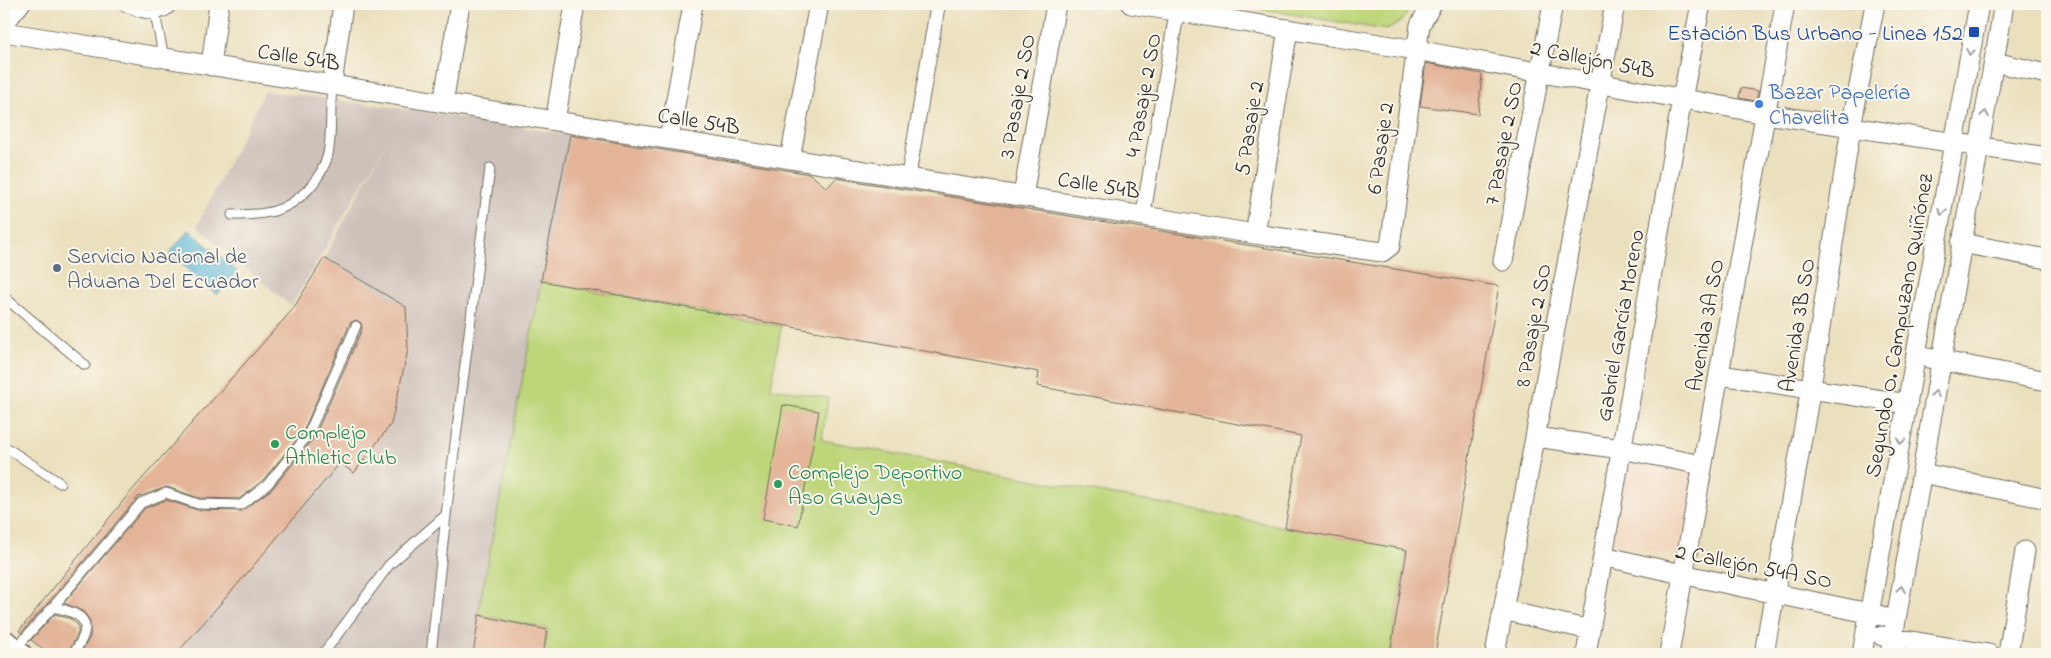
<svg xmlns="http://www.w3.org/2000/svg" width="2051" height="658" font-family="'Indie Flower',sans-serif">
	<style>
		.built { fill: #f1d5bd }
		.industrial { fill: #cec1ba }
		.green { fill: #bed67a; stroke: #748052 }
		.water { fill: #56b4d4; stroke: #407080 }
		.building { fill: #e3b498 }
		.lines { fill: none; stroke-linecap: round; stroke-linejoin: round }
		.service-casing { stroke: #6e6a5e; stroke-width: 11 }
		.pedestrian-casing { stroke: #6e6a5e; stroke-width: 16 }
		.minor-casing { stroke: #6e6a5e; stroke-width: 21 }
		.tertiary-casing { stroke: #6e6a5e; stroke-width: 25 }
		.service { stroke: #fff; stroke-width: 9 }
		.pedestrian { stroke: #fff; stroke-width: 14 }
		.minor { stroke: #fff; stroke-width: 19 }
		.tertiary { stroke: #fff; stroke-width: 22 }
		.oneway { stroke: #a0a0a0 }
		.transit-dot { fill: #1a4fb4; stroke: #fbf7ec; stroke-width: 2 }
		.shop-dot { fill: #3f7fe0; stroke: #fbf7ec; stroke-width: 2 }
		.service-dot { fill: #5c6f8a; stroke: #fbf7ec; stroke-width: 2 }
		.leisure-dot { fill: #2e9e5b; stroke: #fbf7ec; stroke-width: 2 }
		.labels { text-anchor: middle; stroke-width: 4; stroke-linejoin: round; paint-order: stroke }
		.transit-label { font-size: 22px; fill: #164399; stroke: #fbf7ec; text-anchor: end }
		.street-label { font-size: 22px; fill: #2b2b2b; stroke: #fbf7ec }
		.shop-label { font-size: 22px; fill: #366cbe; stroke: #fbf7ec; text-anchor: start }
		.service-label { font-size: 22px; fill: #4e5e75; stroke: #fbf7ec; text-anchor: start }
		.leisure-label { font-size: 22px; fill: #27864d; stroke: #fbf7ec; text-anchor: start }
	</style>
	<rect width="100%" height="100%" fill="#fbf7ec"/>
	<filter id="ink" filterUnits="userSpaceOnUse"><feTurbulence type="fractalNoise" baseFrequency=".02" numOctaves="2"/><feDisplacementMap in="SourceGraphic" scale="10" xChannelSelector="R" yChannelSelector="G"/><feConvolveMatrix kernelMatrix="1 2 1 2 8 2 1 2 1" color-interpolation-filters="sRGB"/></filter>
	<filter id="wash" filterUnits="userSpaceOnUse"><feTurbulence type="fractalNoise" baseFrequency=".0096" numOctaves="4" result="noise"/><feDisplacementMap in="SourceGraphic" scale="20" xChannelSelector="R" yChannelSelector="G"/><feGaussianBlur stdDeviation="1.12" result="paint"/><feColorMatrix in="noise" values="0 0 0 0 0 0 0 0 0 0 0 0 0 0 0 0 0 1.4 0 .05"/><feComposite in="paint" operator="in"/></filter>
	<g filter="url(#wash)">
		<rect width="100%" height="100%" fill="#ebe0be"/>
		<path class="built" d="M 1626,456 L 1697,469 L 1684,556 L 1612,545 Z"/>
		<path class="industrial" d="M 265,91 L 405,109 L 570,135 L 472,654 L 176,654 L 237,585 L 340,463 L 354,473 L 391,424 L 408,350 L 406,307 L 324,258 L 391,135 L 291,306 L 197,226 Z"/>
		<path class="green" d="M 1232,4 L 1409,4 C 1408,18 1399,24 1386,30 Z
			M 541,281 L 781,326 L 771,388 L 828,398 L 822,440 L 1407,550 L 1390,654 L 544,654 L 548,629 L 478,614 Z"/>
		<path class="water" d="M 189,230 L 237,271 L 217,295 L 169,253 Z"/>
		<g id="blocks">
			<path class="building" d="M 1426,63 L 1482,74 L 1478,114 L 1420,106 Z
				M 1741,88 L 1758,91 L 1756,101 L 1739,98 Z
				M 570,135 L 810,174 L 827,188 L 836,178 L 1499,286 L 1435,654 L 1390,654 L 1407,550 L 1285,528 L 1301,436 L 1037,386 L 1039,372 L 541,281 Z
				M 324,258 L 406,307 L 408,350 L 391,424 L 354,473 L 340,463 L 237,585 L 176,654 L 80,654 L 90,637 L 90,621 L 84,612 L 64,603 L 145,508 L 166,500 L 198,510 L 241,511 L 272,489 L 314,438 L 362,329 L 361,323 L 356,320 L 350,323 L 303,432 L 263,480 L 239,499 L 199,498 L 167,487 L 138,497 L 48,603 L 21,633 L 19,631 L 127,496 L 293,309 Z
				M 783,405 L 819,411 L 798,526 L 763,519 Z
				M 55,614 L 71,619 L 78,625 L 78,633 L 67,654 L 50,654 L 31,640 Z
				M 479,615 L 547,630 L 543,654 L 473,654 Z"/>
		</g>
	</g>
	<g filter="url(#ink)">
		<use href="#blocks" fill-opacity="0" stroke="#6e6a5e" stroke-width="1"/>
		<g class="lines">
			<defs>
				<path id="service" d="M 119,4 C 134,11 161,23 173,4
					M 155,14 L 164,58
					M 232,215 C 246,215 260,215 274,211 C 299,204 322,179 328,154 C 332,136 330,105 332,85
					M 4,297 L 85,365
					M 4,446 L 60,483
					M 53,607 L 141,503 L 166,493 L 198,504 L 241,505 L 267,485 L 308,435 L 356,326
					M 15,649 L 53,607 C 88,614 94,625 73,654
					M 323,654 L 389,565 L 446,515
					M 431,654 L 446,515 L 490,168"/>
				<path id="pedestrian" d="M 908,178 L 938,4
					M 1143,216 L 1177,11"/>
				<path id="minor" d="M 1131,4 L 1416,50 L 1766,114 L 2047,157
					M 4,23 L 20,4
					M 4,32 L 1255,234 L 1382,252 L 1390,246 L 1420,25 L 1432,4
					M 1994,62 L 2047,74
					M 211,66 L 219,4
					M 332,85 L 343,4
					M 443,103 L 460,4
					M 555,121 L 575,4
					M 669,139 L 693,4
					M 790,159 L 819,4
					M 1023,196 L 1056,4
					M 1255,234 L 1288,29
					M 1961,243 L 2047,259
					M 1503,261 L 1553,4
					M 1928,358 L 2047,381
					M 1720,375 L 1908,404
					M 1536,437 L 1621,449 L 1702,465
					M 1922,473 L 2047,499
					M 1604,556 C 1696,579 1790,596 1882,616
					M 1503,610 L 1590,630
					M 1882,636 L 1989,654
					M 1495,654 L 1615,4
					M 1586,654 L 1682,99 L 1701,4
					M 1669,654 L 1785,4
					M 1764,654 L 1811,387 L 1851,127 L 1875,4
					M 1862,654 L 1979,4
					M 1890,654 L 2004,4
					M 2008,654 L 2025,551"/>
				<path id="tertiary" d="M 4,641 L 20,654"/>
			</defs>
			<use href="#service" class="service-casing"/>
			<use href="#pedestrian" class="pedestrian-casing"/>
			<use href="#minor" class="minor-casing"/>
			<use href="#tertiary" class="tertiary-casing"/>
			<use href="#service" class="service"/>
			<use href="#pedestrian" class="pedestrian"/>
			<use href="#minor" class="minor"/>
			<use href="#tertiary" class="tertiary"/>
		</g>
		<defs><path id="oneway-chevron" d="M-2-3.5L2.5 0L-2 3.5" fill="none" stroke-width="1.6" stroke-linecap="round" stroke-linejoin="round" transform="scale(1.25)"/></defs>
		<g class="oneway">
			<use href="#oneway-chevron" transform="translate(1970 52) rotate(100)"/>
			<use href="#oneway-chevron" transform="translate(1985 114) rotate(-80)"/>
			<use href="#oneway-chevron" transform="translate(1942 212) rotate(100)"/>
			<use href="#oneway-chevron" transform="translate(1935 394) rotate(-81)"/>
			<use href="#oneway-chevron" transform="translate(1901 441) rotate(100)"/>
			<use href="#oneway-chevron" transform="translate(1901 589) rotate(-80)"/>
		</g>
	</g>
	<rect class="transit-dot" x="1968" y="26" width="12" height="12" rx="2.5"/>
	<circle class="shop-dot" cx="1759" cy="104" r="5"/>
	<circle class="service-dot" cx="57" cy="268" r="5"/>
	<g class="leisure-dot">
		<circle cx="275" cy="444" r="5"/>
		<circle cx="778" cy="484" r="5"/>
	</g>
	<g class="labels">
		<g class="transit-label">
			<text x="1963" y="40">Estación Bus Urbano - Linea 152</text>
		</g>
		<g class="street-label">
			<text transform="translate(299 56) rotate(9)" y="8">Calle 54B</text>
			<text transform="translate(1593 58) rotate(11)" y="8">2 Callejón 54B</text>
			<text transform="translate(1142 95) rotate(-80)" y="8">4 Pasaje 2 SO</text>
			<text transform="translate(1016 96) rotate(-80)" y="8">3 Pasaje 2 SO</text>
			<text transform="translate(699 120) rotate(9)" y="8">Calle 54B</text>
			<text transform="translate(1248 128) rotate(-81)" y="8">5 Pasaje 2</text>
			<text transform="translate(1502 143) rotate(-79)" y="8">7 Pasaje 2 SO</text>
			<text transform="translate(1379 148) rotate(-82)" y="8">6 Pasaje 2</text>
			<text transform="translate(1099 184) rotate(9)" y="8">Calle 54B</text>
			<text transform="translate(1532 325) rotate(-80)" y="8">8 Pasaje 2 SO</text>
			<text transform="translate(1619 325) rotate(-80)" y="8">Gabriel García Moreno</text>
			<text transform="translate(1704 325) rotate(-80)" y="8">Avenida 3A SO</text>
			<text transform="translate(1796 325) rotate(-81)" y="8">Avenida 3B SO</text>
			<text transform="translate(1898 325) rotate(-80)" y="8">Segundo O. Campuzano Quiñónez</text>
			<text transform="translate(1754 565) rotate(11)" y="8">2 Callejón 54A SO</text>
		</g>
		<g class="shop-label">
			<text x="1769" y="99">Bazar Papelería<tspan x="1769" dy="25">Chavelita</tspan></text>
		</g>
		<g class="service-label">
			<text x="67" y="263">Servicio Nacional de<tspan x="67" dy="25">Aduana Del Ecuador</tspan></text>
		</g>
		<g class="leisure-label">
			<text x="285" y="439">Complejo<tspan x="285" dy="25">Athletic Club</tspan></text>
			<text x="788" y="479">Complejo Deportivo<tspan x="788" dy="25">Aso Guayas</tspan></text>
		</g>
	</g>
	<rect width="2051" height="658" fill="none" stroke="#fbf7ec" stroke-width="20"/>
</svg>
